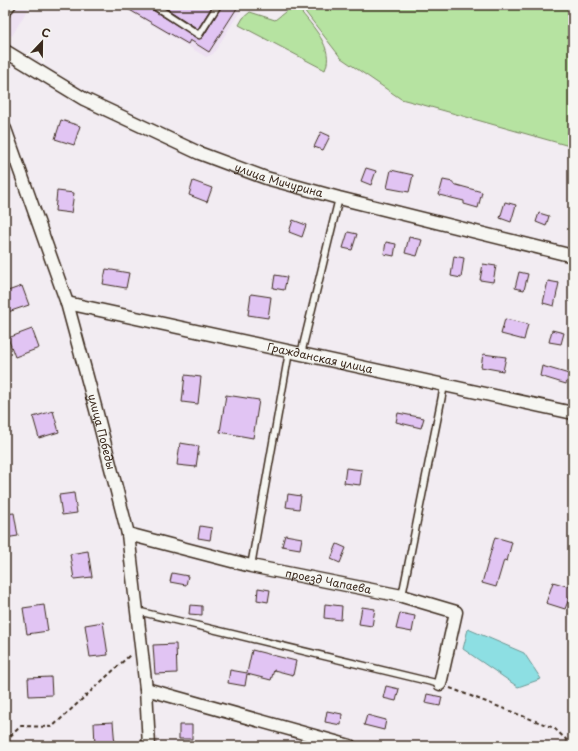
<svg xmlns="http://www.w3.org/2000/svg" width="578" height="751" font-family="'Playpen Sans',sans-serif">
	<style>
		.built { fill: #ede0f2 }
		.green { fill: #b6e3a1; stroke: #788660 }
		.water { fill: #8ddfe3; stroke: #6c9794 }
		.building { fill: #e1c4f3; stroke: #3b2a1e }
		.lines { fill: none; stroke-linecap: round; stroke-linejoin: round }
		.service-casing { stroke: #3b2a1e; stroke-width: 9 }
		.minor-casing { stroke: #3b2a1e; stroke-width: 15 }
		.path { stroke: #3b2a1e; stroke-width: 2; stroke-dasharray: 4 3; stroke-linecap: butt }
		.service { stroke: #f6f6f2; stroke-width: 6 }
		.minor { stroke: #f6f6f2; stroke-width: 12 }
		.labels { text-anchor: middle; stroke-width: 3; stroke-linejoin: round; paint-order: stroke }
		.street-label { font-size: 11px; fill: #3b2a1e; stroke: #f6f6f2 }
	</style>
	<rect width="100%" height="100%" fill="#f2ecf2"/>
	<filter id="ink" filterUnits="userSpaceOnUse"><feTurbulence type="fractalNoise" baseFrequency=".025" numOctaves="2"/><feDisplacementMap in="SourceGraphic" scale="8" xChannelSelector="R" yChannelSelector="G"/><feConvolveMatrix kernelMatrix="1 2 1 2 8 2 1 2 1" color-interpolation-filters="sRGB"/></filter>
	<g filter="url(#ink)">
		<path class="built" d="M 5,5 L 30,5 L 12,36 L 5,31 Z
			M 120,5 L 244,5 L 213,54 L 206,57 Z"/>
		<path class="green" d="M 300,5 L 573,5 L 573,147 L 420,104 L 401,99 L 341,58 Z
			M 290,8 L 299,9 C 312,26 335,48 325,70 L 239,25 L 243,18 L 250,12 L 275,20 Z"/>
		<path class="water" d="M 468,629 L 524,653 L 541,679 L 518,687 L 463,649 Z"/>
		<path class="building" d="M 121,5 L 149,5 L 151,9 L 199,39 L 203,37 L 222,5 L 239,5 L 209,52 L 190,40 L 188,44 Z
			M 161,5 L 213,5 L 198,29 Z
			M 61,120 L 80,126 L 74,145 L 55,139 Z
			M 321,132 L 330,136 L 323,150 L 314,147 Z
			M 366,168 L 376,171 L 371,185 L 361,181 Z
			M 391,170 L 413,175 L 409,192 L 387,188 Z
			M 443,180 L 453,182 L 453,184 L 482,192 L 478,208 L 464,204 L 464,201 L 439,195 Z
			M 193,181 L 212,188 L 207,202 L 189,195 Z
			M 57,191 L 74,193 L 71,213 L 55,211 Z
			M 505,202 L 516,205 L 511,222 L 500,218 Z
			M 539,213 L 549,216 L 546,226 L 536,222 Z
			M 293,220 L 306,225 L 302,237 L 289,232 Z
			M 348,232 L 357,234 L 352,250 L 343,248 Z
			M 409,237 L 422,240 L 417,256 L 405,253 Z
			M 386,242 L 396,244 L 394,256 L 384,254 Z
			M 454,256 L 464,258 L 461,278 L 451,276 Z
			M 483,264 L 496,266 L 493,282 L 480,280 Z
			M 106,269 L 129,273 L 126,288 L 103,284 Z
			M 519,272 L 528,274 L 524,290 L 515,288 Z
			M 275,275 L 287,277 L 284,290 L 273,288 Z
			M 548,281 L 559,283 L 554,306 L 543,303 Z
			M 22,286 L 29,305 L 5,313 L 5,292 Z
			M 251,294 L 271,297 L 268,318 L 248,315 Z
			M 505,319 L 528,324 L 524,340 L 501,334 Z
			M 32,329 L 39,348 L 15,357 L 8,338 Z
			M 552,330 L 564,333 L 561,344 L 549,342 Z
			M 483,354 L 506,357 L 503,371 L 481,367 Z
			M 542,366 L 569,374 L 566,384 L 540,376 Z
			M 185,375 L 201,377 L 198,404 L 182,402 Z
			M 226,395 L 259,400 L 253,438 L 220,432 Z
			M 53,411 L 59,432 L 39,438 L 33,417 Z
			M 398,413 L 424,418 L 421,428 L 396,422 Z
			M 180,443 L 199,446 L 196,467 L 177,465 Z
			M 346,468 L 362,470 L 360,485 L 344,483 Z
			M 74,493 L 77,513 L 62,515 L 59,495 Z
			M 288,494 L 301,496 L 299,509 L 286,507 Z
			M 14,513 L 18,536 L 5,538 L 5,514 Z
			M 200,526 L 212,528 L 210,540 L 198,538 Z
			M 285,535 L 302,538 L 300,549 L 282,546 Z
			M 495,537 L 512,542 L 507,561 L 504,560 L 496,587 L 482,583 Z
			M 337,544 L 346,548 L 340,563 L 331,559 Z
			M 88,551 L 92,577 L 74,579 L 70,554 Z
			M 172,573 L 188,576 L 186,585 L 170,582 Z
			M 553,582 L 573,588 L 565,609 L 546,603 Z
			M 258,588 L 270,590 L 268,602 L 257,600 Z
			M 325,604 L 342,606 L 341,620 L 324,618 Z
			M 44,605 L 48,631 L 27,634 L 23,608 Z
			M 190,605 L 202,606 L 202,615 L 189,614 Z
			M 362,607 L 375,609 L 372,626 L 359,624 Z
			M 400,613 L 415,616 L 412,632 L 396,629 Z
			M 103,622 L 108,655 L 90,657 L 85,625 Z
			M 176,644 L 177,673 L 155,674 L 153,645 Z
			M 252,650 L 296,661 L 293,675 L 274,670 L 271,680 L 247,674 L 245,686 L 228,683 L 230,670 L 247,673 Z
			M 51,677 L 52,695 L 29,696 L 28,678 Z
			M 386,686 L 399,689 L 396,701 L 383,698 Z
			M 427,694 L 442,697 L 440,706 L 425,703 Z
			M 327,711 L 342,714 L 341,725 L 325,722 Z
			M 367,715 L 386,720 L 384,730 L 364,725 Z
			M 113,722 L 115,746 L 95,746 L 94,723 Z
			M 179,725 L 192,725 L 192,739 L 179,739 Z"/>
		<g class="lines">
			<defs>
				<path id="service" d="M 153,5 L 199,35 L 218,5
					M 5,15 L 13,5
					M 301,354 L 339,198
					M 251,566 L 289,352
					M 402,596 L 444,386
					M 137,611 L 440,684"/>
				<g id="minor">
					<path id="s1" d="M 5,51 L 84,99 L 199,153 L 266,178 L 339,198 L 573,256"/>
					<path id="s2" d="M 5,129 L 67,303 L 96,410 L 128,534 L 146,689 L 149,746"/>
					<path id="s3" d="M 67,303 L 573,413"/>
					<path id="s4" d="M 128,534 L 251,566 L 402,596 L 456,612 L 440,684"/>
					<path d="M 146,689 L 350,746"/>
				</g>
			</defs>
			<use href="#service" class="service-casing"/>
			<use href="#minor" class="minor-casing"/>
			<path class="path" d="M 450,688 L 554,728 L 573,746
				M 5,741 L 21,726 L 52,727 L 131,654"/>
			<use href="#service" class="service"/>
			<use href="#minor" class="minor"/>
		</g>
	</g>
	<g class="labels">
		<g class="street-label">
			<text dy="4" stroke="none"><textPath href="#s1" startOffset="304">улица Мичурина</textPath></text>
			<text dy="4" stroke="none"><textPath href="#s3" startOffset="259">Гражданская улица</textPath></text>
			<text dy="4" stroke="none"><textPath href="#s2" startOffset="318">улица Победы</textPath></text>
			<text dy="4" stroke="none"><textPath href="#s4" startOffset="206">проезд Чапаева</textPath></text>
		</g>
	</g>
	<rect width="578" height="751" fill="none" stroke="#f6f6f2" stroke-width="20"/>
	<rect x="10" y="10" width="558" height="731" fill="none" stroke="#3b2a1e" stroke-width="1.5" filter="url(#ink)"/>
	<g transform="translate(42 42) rotate(22)" stroke="#f6f6f2" stroke-width="3" paint-order="stroke">
	<path d="M0-3L7 15L0 10L-7 15Z" fill="#3b2a1e"/>
	<text y="-6" font-size="11" font-weight="bold" text-anchor="middle" fill="#3b2a1e">С</text>
	</g>
</svg>
